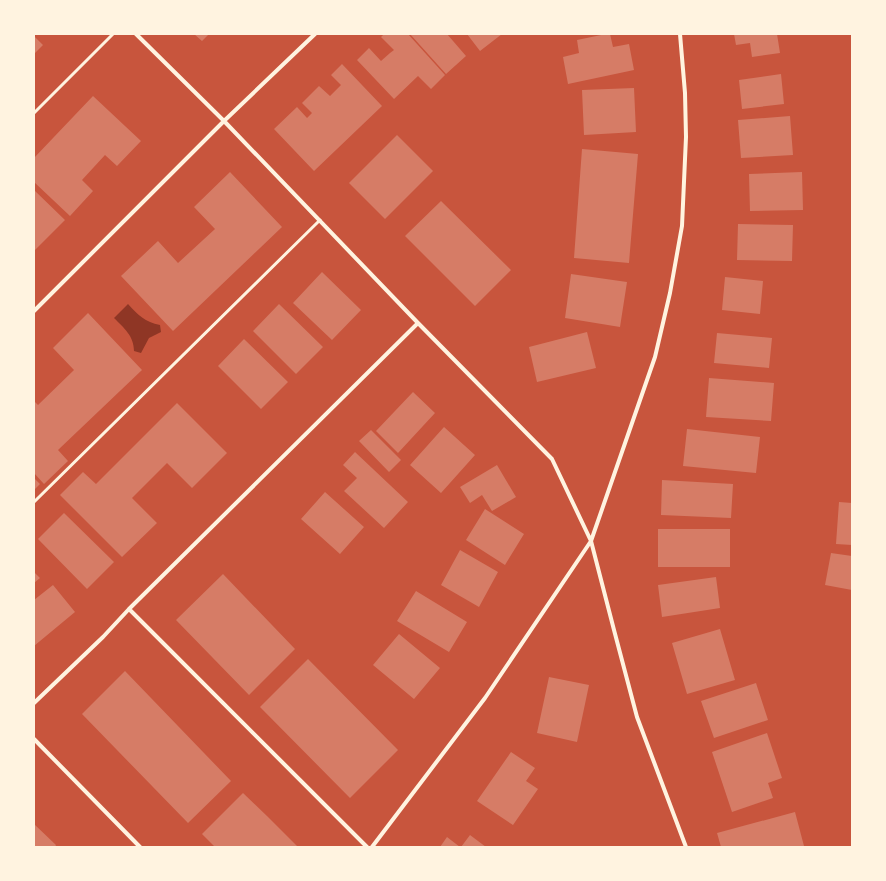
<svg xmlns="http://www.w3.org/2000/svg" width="886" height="881" font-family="Spectral,serif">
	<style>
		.water { fill: #8f3625 }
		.building { fill: #d67c66 }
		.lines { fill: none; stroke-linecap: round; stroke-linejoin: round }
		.service { stroke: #fff3e0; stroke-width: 3 }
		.minor { stroke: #fff3e0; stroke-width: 4 }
	</style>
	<rect width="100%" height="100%" fill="#c8553d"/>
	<path class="water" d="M 128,304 C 138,315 145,322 160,325 L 161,332 L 149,338 L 141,353 L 134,351 C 134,336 124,328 114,318 Z"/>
	<path class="building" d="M 194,34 L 209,34 L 202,41 Z
		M 384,34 L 408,34 L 445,75 L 431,89 L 418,76 L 394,99 L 357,60 L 369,48 L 381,61 L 390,53 L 394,50 L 381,37 Z
		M 410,34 L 447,34 L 466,56 L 446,74 Z
		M 467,34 L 502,34 L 480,51 Z
		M 606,34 L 610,34 L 613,47 L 629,44 L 634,70 L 568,84 L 563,57 L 579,53 L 577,40 Z
		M 734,34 L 777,34 L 780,53 L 752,57 L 750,43 L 736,45 Z
		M 34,36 L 43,45 L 34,54 Z
		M 342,64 L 382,106 L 314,171 L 274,129 L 297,107 L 307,118 L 312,113 L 302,103 L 319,86 L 330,96 L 341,85 L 331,75 Z
		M 781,74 L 784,104 L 742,109 L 739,80 Z
		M 634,88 L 636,132 L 584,135 L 582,90 Z
		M 93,96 L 141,141 L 117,166 L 105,155 L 82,180 L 93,191 L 70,216 L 34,182 L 34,158 Z
		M 790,116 L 793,155 L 741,158 L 738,120 Z
		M 397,135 L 433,171 L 385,219 L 349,183 Z
		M 582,149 L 638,154 L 629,263 L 574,258 Z
		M 230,172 L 282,227 L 173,331 L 121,276 L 158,241 L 178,263 L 215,229 L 194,207 Z
		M 802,172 L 803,210 L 750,211 L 749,174 Z
		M 34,190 L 65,220 L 34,251 Z
		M 441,201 L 511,270 L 475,306 L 405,236 Z
		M 738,224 L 793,225 L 792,261 L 737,260 Z
		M 322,272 L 361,310 L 332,340 L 293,303 Z
		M 571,274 L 627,282 L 620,327 L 565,318 Z
		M 725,277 L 763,281 L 760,314 L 722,310 Z
		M 279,304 L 323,347 L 296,374 L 253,331 Z
		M 88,313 L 142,370 L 58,450 L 68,461 L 44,484 L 34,473 L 34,401 L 38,405 L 74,370 L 53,348 Z
		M 587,332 L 596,368 L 537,382 L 529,347 Z
		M 717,333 L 772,338 L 769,368 L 714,363 Z
		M 244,339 L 288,382 L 261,409 L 218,366 Z
		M 709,378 L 774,383 L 771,421 L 706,417 Z
		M 413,392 L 435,413 L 398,453 L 376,431 Z
		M 177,403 L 227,453 L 192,488 L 167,463 L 132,498 L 157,523 L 122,557 L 60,495 L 83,472 L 96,484 Z
		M 444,427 L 475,455 L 441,493 L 410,465 Z
		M 687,429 L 760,437 L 756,473 L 683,466 Z
		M 371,430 L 401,460 L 389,472 L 359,441 Z
		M 355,452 L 408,502 L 384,528 L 344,491 L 357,478 L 343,465 Z
		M 497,465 L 516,497 L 492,511 L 482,495 L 470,503 L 460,487 Z
		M 34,478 L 40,484 L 34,490 Z
		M 662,480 L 733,484 L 731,518 L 661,515 Z
		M 325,492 L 364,527 L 340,554 L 301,519 Z
		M 839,502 L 852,503 L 852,545 L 836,544 Z
		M 485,509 L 524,534 L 505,565 L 466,540 Z
		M 64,513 L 114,562 L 87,589 L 38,539 Z
		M 658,529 L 730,529 L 730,567 L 658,567 Z
		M 460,550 L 498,572 L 479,607 L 441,585 Z
		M 831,553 L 852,556 L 852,590 L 825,585 Z
		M 34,572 L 40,578 L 34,583 Z
		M 223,574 L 295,649 L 249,695 L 176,620 Z
		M 716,577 L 720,608 L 662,617 L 658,585 Z
		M 53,585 L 75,612 L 34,646 L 34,600 Z
		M 416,591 L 467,622 L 449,652 L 397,621 Z
		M 720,629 L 735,680 L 687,694 L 672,643 Z
		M 399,634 L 440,668 L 414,699 L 373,665 Z
		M 308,659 L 398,750 L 350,798 L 260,707 Z
		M 125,671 L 231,781 L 188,823 L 82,714 Z
		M 549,677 L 589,685 L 577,742 L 537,733 Z
		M 756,683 L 768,720 L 714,738 L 701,701 Z
		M 767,733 L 782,778 L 768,783 L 773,798 L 732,812 L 712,752 Z
		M 511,752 L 535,768 L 526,781 L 538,789 L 513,825 L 477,801 Z
		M 243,793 L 267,816 L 298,847 L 215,847 L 202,834 Z
		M 795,812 L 804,846 L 721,847 L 717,833 Z
		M 34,824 L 56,845 L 55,847 L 34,847 Z
		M 470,835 L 486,847 L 461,847 Z
		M 447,837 L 460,847 L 440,847 Z"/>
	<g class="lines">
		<path class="service" d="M 34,113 L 113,34
			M 34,502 L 320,220"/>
		<path class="minor" d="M 136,34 L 224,121 L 418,323 L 552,459 L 591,541 L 614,630 L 637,717 L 686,847
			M 34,311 L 224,121 L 315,34
			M 129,609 L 367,847
			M 34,703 L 103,637 L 129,609 L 418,323
			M 34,739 L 140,847
			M 372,847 L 485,698 L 591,541 L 655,357 L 670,293 L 682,226 L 686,137 L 685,93 L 680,34"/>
	</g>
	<rect width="886" height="881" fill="none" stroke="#fff3e0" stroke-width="70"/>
</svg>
